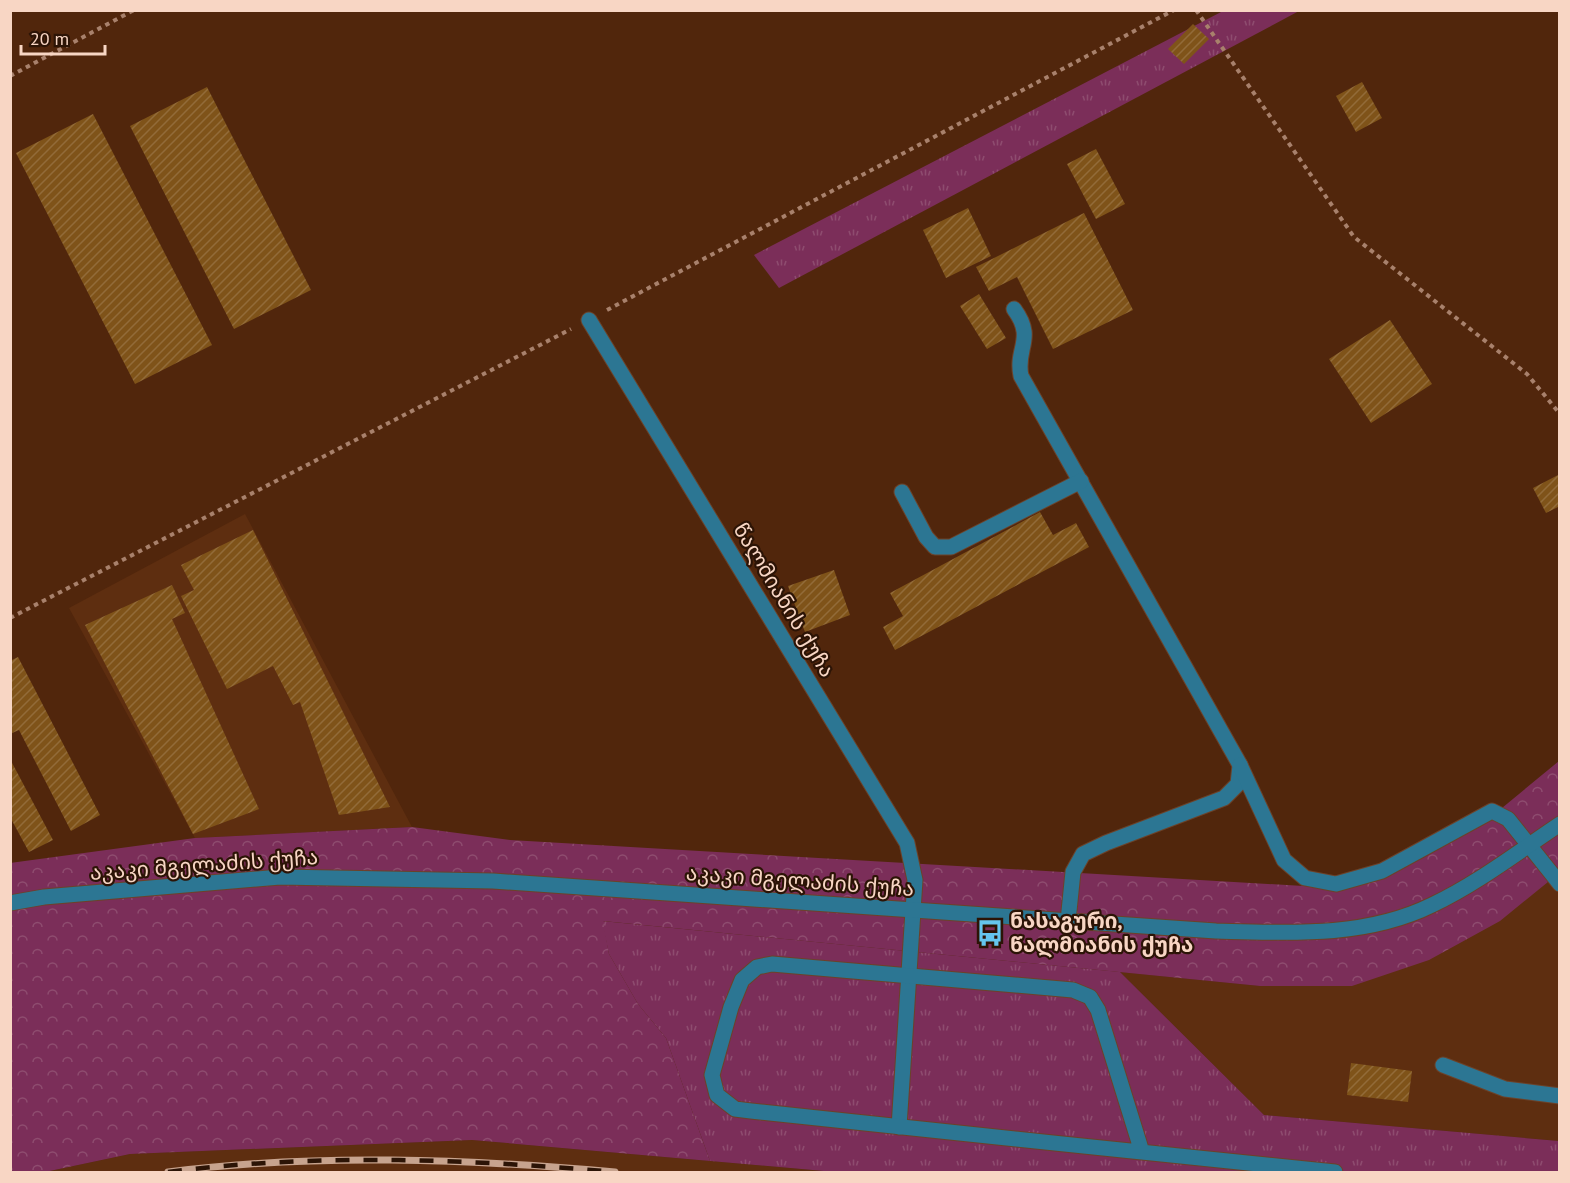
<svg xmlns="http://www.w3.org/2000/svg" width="1570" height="1183" font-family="'PT Sans','Noto Sans Georgian',sans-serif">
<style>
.built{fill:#5e2e10}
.grass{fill:url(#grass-tufts)}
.forest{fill:url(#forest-crowns)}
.building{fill:url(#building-hatch)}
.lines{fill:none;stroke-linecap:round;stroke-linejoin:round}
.minor-casing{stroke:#6c4229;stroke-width:17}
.path{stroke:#a8816c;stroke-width:4;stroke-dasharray:4.5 4.5;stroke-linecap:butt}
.minor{stroke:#2c7693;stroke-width:15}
.rail-casing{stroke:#c7a38e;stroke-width:7}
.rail{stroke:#2c1406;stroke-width:4.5;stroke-dasharray:14;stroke-linecap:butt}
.labels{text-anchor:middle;stroke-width:4.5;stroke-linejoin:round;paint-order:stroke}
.street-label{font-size:21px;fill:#f8d6c4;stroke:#2c1406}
.poi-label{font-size:21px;font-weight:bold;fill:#f8d6c4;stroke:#2c1406;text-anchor:start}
</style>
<defs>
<pattern id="grass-tufts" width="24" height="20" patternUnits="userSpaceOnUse" patternTransform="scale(1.5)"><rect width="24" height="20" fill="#7b2e59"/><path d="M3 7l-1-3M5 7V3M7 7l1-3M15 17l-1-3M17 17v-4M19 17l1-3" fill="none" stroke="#8e4c6f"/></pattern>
<pattern id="forest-crowns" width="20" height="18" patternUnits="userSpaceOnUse" patternTransform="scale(1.5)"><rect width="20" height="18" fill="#7b2e59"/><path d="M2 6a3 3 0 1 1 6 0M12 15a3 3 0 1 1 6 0" fill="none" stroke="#8e4c6f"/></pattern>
<pattern id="building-hatch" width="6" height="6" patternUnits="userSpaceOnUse" patternTransform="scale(1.5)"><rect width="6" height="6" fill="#7f5319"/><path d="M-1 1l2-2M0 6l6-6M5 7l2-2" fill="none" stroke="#926b39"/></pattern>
</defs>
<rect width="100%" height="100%" fill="#51260c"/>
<g class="built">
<path d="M245 514 412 827 195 838 69 608Z"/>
<path d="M1559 873V1141L1264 1115 1120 972 1260 986H1352Z"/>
<path d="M472 1140 835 1172H45L130 1154Z"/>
</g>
<g class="grass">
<path d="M1223 11H1299L779 288 754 255Z"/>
<path d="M602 921 1120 972 1264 1115 1559 1141V1172H835L710 1161 666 1038 638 1004 609 954Z"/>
</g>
<path class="forest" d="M1559 761V873L1500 921 1429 960 1352 986H1260L603 921 609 954 638 1004 666 1038 710 1161 472 1140 130 1154 45 1172H11L10 863 195 838 412 827 510 840 1337 888 1502 808Z"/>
<g class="building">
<path d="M1193 24 1209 39 1184 64 1168 49Z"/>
<path d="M1362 82 1382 118 1356 132 1336 96Z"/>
<path d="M207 87 311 290 234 329 130 126Z"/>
<path d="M93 114 212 345 135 384 16 153Z"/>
<path d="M1096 149 1125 204 1096 219 1067 164Z"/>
<path d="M968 208 991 256 946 278 923 230Z"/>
<path d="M1084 213 1133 310 1053 349 1017 277 989 291 976 267Z"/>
<path d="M979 294 1006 338 987 349 960 306Z"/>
<path d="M1390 320 1432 384 1371 423 1329 359Z"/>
<path d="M1560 474V506L1546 513 1533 488Z"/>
<path d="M1040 512 1053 535 1076 523 1089 547 895 650 883 627 903 616 890 593Z"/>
<path d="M253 530 390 807 339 815 300 702 293 705 273 666 227 689 181 596 194 590 181 565Z"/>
<path d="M834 570 850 615 805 632 788 586Z"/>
<path d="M172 585 185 613 172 619 259 809 193 834 85 625Z"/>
<path d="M18 657 100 815 71 831 19 730 10 734V661Z"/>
<path d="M10 759 53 840 29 852 10 817Z"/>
<path d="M1351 1063 1412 1071 1408 1102 1347 1095Z"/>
</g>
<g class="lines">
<defs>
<g id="minor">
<path d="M1014 309C1036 339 1015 348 1021 376L1240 765 1238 784 1224 798 1106 843 1083 854 1073 872 1068 921"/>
<path d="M589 320 907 843 915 880 899 1127"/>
<path d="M902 492 926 537 935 547H951L1081 481"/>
<path d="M1240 765 1284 860 1305 878 1336 884 1382 871 1492 811 1508 819 1560 884"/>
<path d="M10 903 44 897 280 877 493 881 1216 931C1288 933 1365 938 1432 905 1478 883 1518 852 1560 824"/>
<path d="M1443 1065 1505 1089 1560 1096"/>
<path d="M1142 1152 1098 1010 1090 997 1073 990 772 964 757 967 742 980 731 1007 712 1075 717 1095 735 1109 751 1111C946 1132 1140 1152 1335 1172"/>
</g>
</defs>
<use href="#minor" class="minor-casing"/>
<g class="path">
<path d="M1196 10 1354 237 1527 374 1560 414"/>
<path d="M10 76 134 10"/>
<path d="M607 310 1174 10"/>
<path d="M10 618 571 329"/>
</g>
<use href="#minor" class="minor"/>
<defs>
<path id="rail" d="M168 1172C315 1153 468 1159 615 1172"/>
</defs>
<use href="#rail" class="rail-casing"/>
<use href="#rail" class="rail"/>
</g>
<defs>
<symbol id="bus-bare" viewBox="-9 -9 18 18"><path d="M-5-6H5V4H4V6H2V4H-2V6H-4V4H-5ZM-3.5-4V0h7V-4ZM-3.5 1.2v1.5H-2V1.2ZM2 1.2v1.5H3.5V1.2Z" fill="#65c5ee" stroke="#2c1406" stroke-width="2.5" paint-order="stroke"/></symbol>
</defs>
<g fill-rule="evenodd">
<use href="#bus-bare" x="971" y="914" width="38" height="38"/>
</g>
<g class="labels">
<g class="street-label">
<text transform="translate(784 600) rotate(59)" y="7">წალმიანის ქუჩა</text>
<text transform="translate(204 865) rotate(-4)" y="7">აკაკი მგელაძის ქუჩა</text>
<text transform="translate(800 881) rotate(4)" y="7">აკაკი მგელაძის ქუჩა</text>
</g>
<g class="poi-label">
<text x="1010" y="928">ნასაგური,<tspan x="1010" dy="24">წალმიანის ქუჩა</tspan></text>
</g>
</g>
<rect width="1570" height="1183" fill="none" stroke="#f8d6c4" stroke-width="24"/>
<path d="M21 45v9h84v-9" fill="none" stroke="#f8d6c4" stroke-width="3"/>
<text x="30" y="45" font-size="18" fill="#f8d6c4" stroke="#2c1406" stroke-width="4.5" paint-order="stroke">20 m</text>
</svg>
